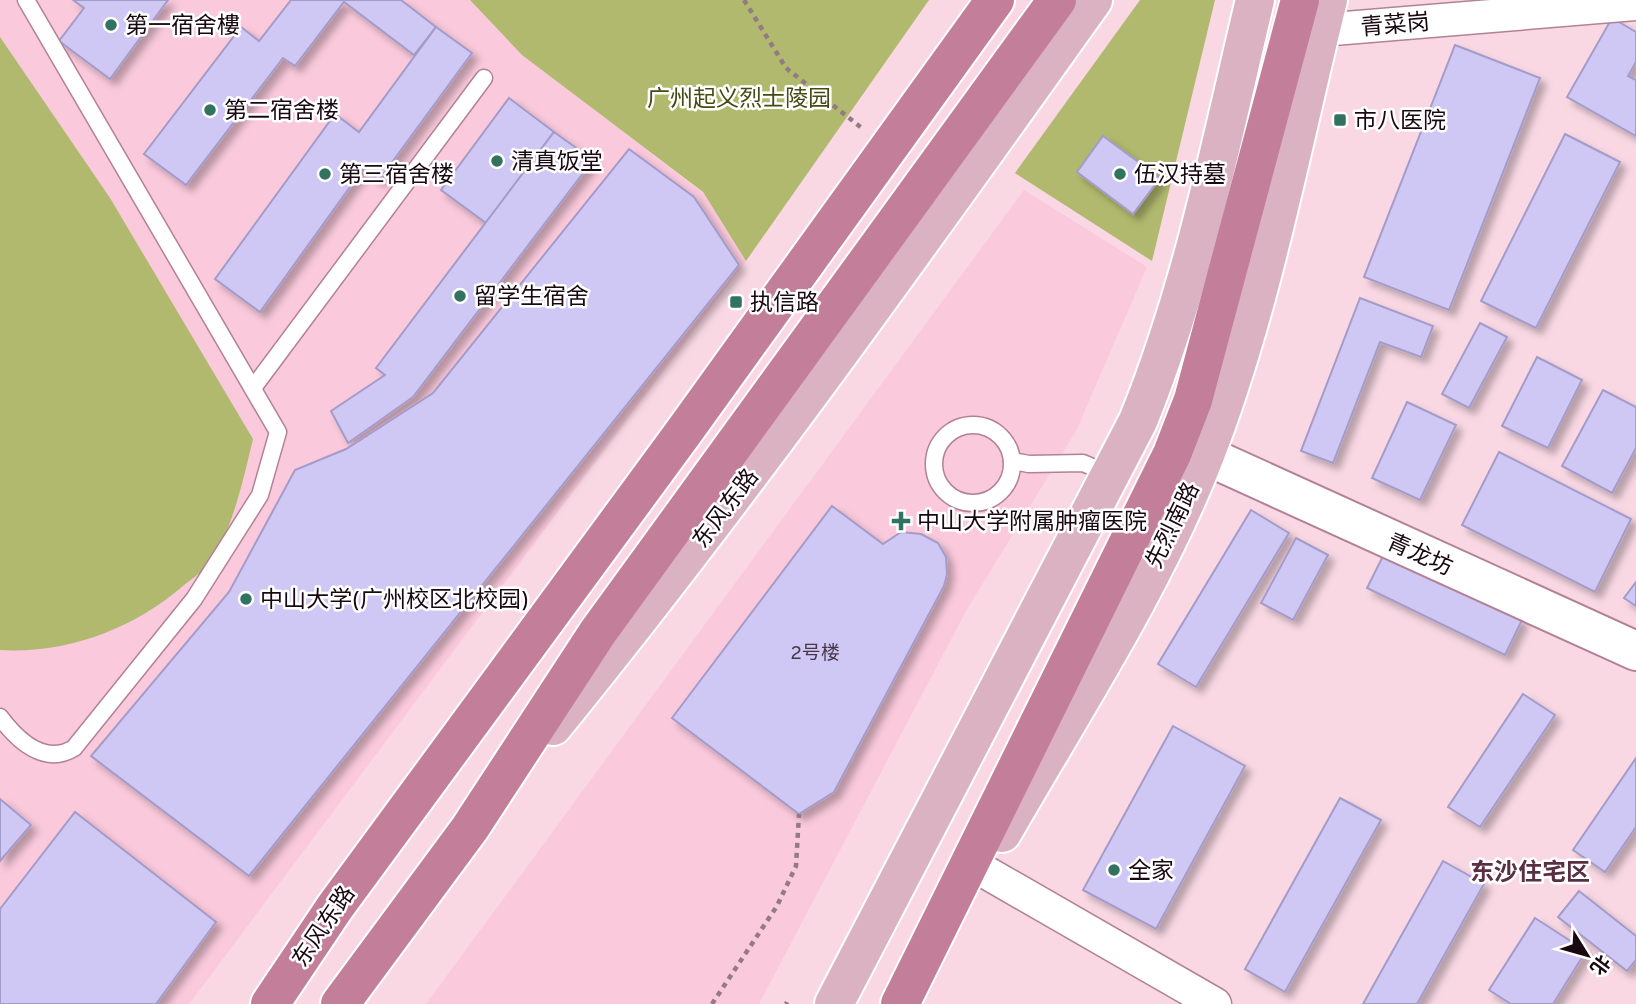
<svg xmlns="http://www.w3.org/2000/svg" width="1636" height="1004" font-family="Overpass,'Noto Sans SC',sans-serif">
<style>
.built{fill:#fac9db}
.green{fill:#b1b96e}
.building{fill:#cfc7f4;stroke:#a49bc9;stroke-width:2;filter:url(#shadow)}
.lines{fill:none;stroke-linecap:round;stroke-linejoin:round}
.lane-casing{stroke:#b38195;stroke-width:19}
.street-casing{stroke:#b38195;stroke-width:35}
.secondary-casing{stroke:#b38195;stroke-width:42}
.primary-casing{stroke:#fff;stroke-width:42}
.highway-casing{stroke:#fff;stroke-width:42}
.path{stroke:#947a84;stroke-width:4.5;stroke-dasharray:5 5;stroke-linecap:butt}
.lane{stroke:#fff;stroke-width:16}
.street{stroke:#fff;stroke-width:32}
.secondary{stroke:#fff;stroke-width:38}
.primary{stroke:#dbb2c2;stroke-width:38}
.highway{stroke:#c37e9a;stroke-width:38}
.poi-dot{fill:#327261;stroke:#fff;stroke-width:2.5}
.labels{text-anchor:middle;stroke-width:5;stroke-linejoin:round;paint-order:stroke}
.number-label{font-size:19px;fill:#463849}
.street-label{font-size:23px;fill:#190810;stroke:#fff}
.poi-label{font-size:23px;fill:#190810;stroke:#fff;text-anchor:start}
.park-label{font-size:23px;fill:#464a13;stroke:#fff}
.neighbourhood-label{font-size:24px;font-weight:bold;fill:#592f41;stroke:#fff}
</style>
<defs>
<filter id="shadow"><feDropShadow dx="6" dy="6" stdDeviation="3.5" flood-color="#0004"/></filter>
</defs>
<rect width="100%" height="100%" fill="#f9d8e4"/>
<g class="built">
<path d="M0 0H470L522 55 703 193 746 261 189 1004H0Z"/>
<path d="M1024 190 1147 267 1076 431 966 611 759 1004H426Z"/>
</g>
<g class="green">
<path d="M470 0H929L746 261 703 192 522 55Z"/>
<path d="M1140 0H1215L1152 261 1015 173Z"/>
<path d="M0 37 110 198 253 439C244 476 232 534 208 565 201 573 191 579 183 586 133 629 67 654 0 650Z"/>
</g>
<g class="building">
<path d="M73 0H168L110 79 59 41 84 8Z"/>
<path d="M291 0H401L436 27 414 55 344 2 295 66 283 58 186 185 144 154 241 27 259 41Z"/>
<path d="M1612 18 1636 32V62L1628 76 1636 80V136L1567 97Z"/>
<path d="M436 27 472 53 379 180 363 169 260 312 215 279 335 114 359 132Z"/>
<path d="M1455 45 1540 78 1449 310 1364 277Z"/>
<path d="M509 98 554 132 486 223 441 190Z"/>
<path d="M554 132 593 160 413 397 348 443 331 411 385 375 376 368Z"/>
<path d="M1565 134 1620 162 1536 328 1481 301Z"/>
<path d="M1103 136 1160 178 1133 214 1077 172Z"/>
<path d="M629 149 694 197 739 265 249 876 91 756 229 592 295 470 346 449 433 393Z"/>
<path d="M1360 298 1433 326 1421 357 1380 342 1333 463 1301 451Z"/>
<path d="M1480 323 1507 337 1469 408 1442 394Z"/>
<path d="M1537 357 1582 380 1548 448 1502 426Z"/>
<path d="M1603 390 1636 407V448L1612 493 1562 466Z"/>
<path d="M1407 402 1456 425 1420 500 1372 478Z"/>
<path d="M1499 452 1631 519 1595 592 1462 525Z"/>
<path d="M832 506 883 544 901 532 921 534 938 543 946 557 947 574 944 586 834 792 799 814 672 718Z"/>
<path d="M1251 510 1289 533 1196 687 1158 664Z"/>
<path d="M1296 538 1328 555 1293 620 1261 603Z"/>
<path d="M1384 554 1522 620 1505 655 1367 588Z"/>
<path d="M1636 582V606L1624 598Z"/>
<path d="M1523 694 1555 715 1480 827 1448 807Z"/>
<path d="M1173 726 1245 766 1156 929 1083 890Z"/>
<path d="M1636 758V827L1605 872 1573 850Z"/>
<path d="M1340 798 1381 820 1285 992 1245 969Z"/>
<path d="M0 799 31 825 0 861Z"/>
<path d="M75 812 216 922 156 1004H0V909Z"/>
<path d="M1443 861 1484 884 1417 1004H1363Z"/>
<path d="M1579 891 1636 936V960L1627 971 1558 917Z"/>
<path d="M1535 918 1586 951 1553 1004H1511L1489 990Z"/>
</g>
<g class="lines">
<defs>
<g id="lane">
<path d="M253 388 484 78"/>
<circle cx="973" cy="464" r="39"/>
<path d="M1012 461 1029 464 1083 463 1111 475"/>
<path d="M0 717C18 741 45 766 74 748L194 599 260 495 278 432 26 0"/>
</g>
<g id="street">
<path d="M1321 30 1636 4"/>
<path d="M982 870 1215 1004"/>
</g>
<path id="secondary" d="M1205 455 1636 651"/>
<g id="primary">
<path d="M553 726C744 491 918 245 1093 0"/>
<path d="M1002 833C1072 711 1154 586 1205 455 1262 308 1290 152 1328 0"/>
<path d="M834 1004 1138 421C1193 286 1221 142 1255 0"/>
</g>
<g id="highway">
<path d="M270 1004 335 907 683 433 995 0"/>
<path d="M340 1004 470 828 598 632 1057 0"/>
<path d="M900 1004 1172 454 1193 400 1300 0"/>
</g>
</defs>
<use href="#lane" class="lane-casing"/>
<use href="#street" class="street-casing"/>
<use href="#secondary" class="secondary-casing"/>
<use href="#primary" class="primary-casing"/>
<use href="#highway" class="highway-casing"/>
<g class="path">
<path d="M744 0 786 68 863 129"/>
<path d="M712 1004 777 906 796 866 799 814"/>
<path d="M786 1004 787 1002"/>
</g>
<use href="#lane" class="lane"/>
<use href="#street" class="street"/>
<use href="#secondary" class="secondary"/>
<use href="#primary" class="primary"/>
<use href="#highway" class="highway"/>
</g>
<g class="poi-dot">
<circle cx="111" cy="25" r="7"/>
<circle cx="210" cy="110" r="7"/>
<rect x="1333" y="113" width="14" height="14" rx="3.5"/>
<circle cx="497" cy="161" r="7"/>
<circle cx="325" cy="174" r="7"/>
<circle cx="1120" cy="174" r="7"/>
<circle cx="460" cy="296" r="7"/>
<rect x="729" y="295" width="14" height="14" rx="3.5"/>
<path d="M897.5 510.5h7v7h7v7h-7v7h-7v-7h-7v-7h7z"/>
<circle cx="246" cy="599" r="7"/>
<circle cx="1114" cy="870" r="7"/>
</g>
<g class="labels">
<g class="number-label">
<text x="815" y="659">2号楼</text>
</g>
<g class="street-label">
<text transform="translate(1395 24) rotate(-5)" y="8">青菜岗</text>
<text transform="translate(725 508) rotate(-53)" y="8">东风东路</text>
<text transform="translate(1172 525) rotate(-64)" y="8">先烈南路</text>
<text transform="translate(1420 554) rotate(24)" y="8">青龙坊</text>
<text transform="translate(323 926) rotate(-56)" y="8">东风东路</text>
</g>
<g class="poi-label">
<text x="125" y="33">第一宿舍樓</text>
<text x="224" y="118">第二宿舍楼</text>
<text x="1354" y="128">市八医院</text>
<text x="511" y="169">清真饭堂</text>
<text x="339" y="182">第三宿舍楼</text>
<text x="1134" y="182">伍汉持墓</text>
<text x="474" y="304">留学生宿舍</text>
<text x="750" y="310">执信路</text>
<text x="917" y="529">中山大学附属肿瘤医院</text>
<text x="260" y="607">中山大学(广州校区北校园)</text>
<text x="1128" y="878">全家</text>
</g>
<g class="park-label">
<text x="739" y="106">广州起义烈士陵园</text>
</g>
<g class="neighbourhood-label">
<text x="1530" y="880">东沙住宅区</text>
</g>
</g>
<g transform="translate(1587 955) rotate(127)" stroke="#ffffff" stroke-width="5" paint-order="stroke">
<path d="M0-5L12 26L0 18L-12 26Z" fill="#190810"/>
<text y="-10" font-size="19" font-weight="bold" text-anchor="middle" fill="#190810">北</text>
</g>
</svg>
